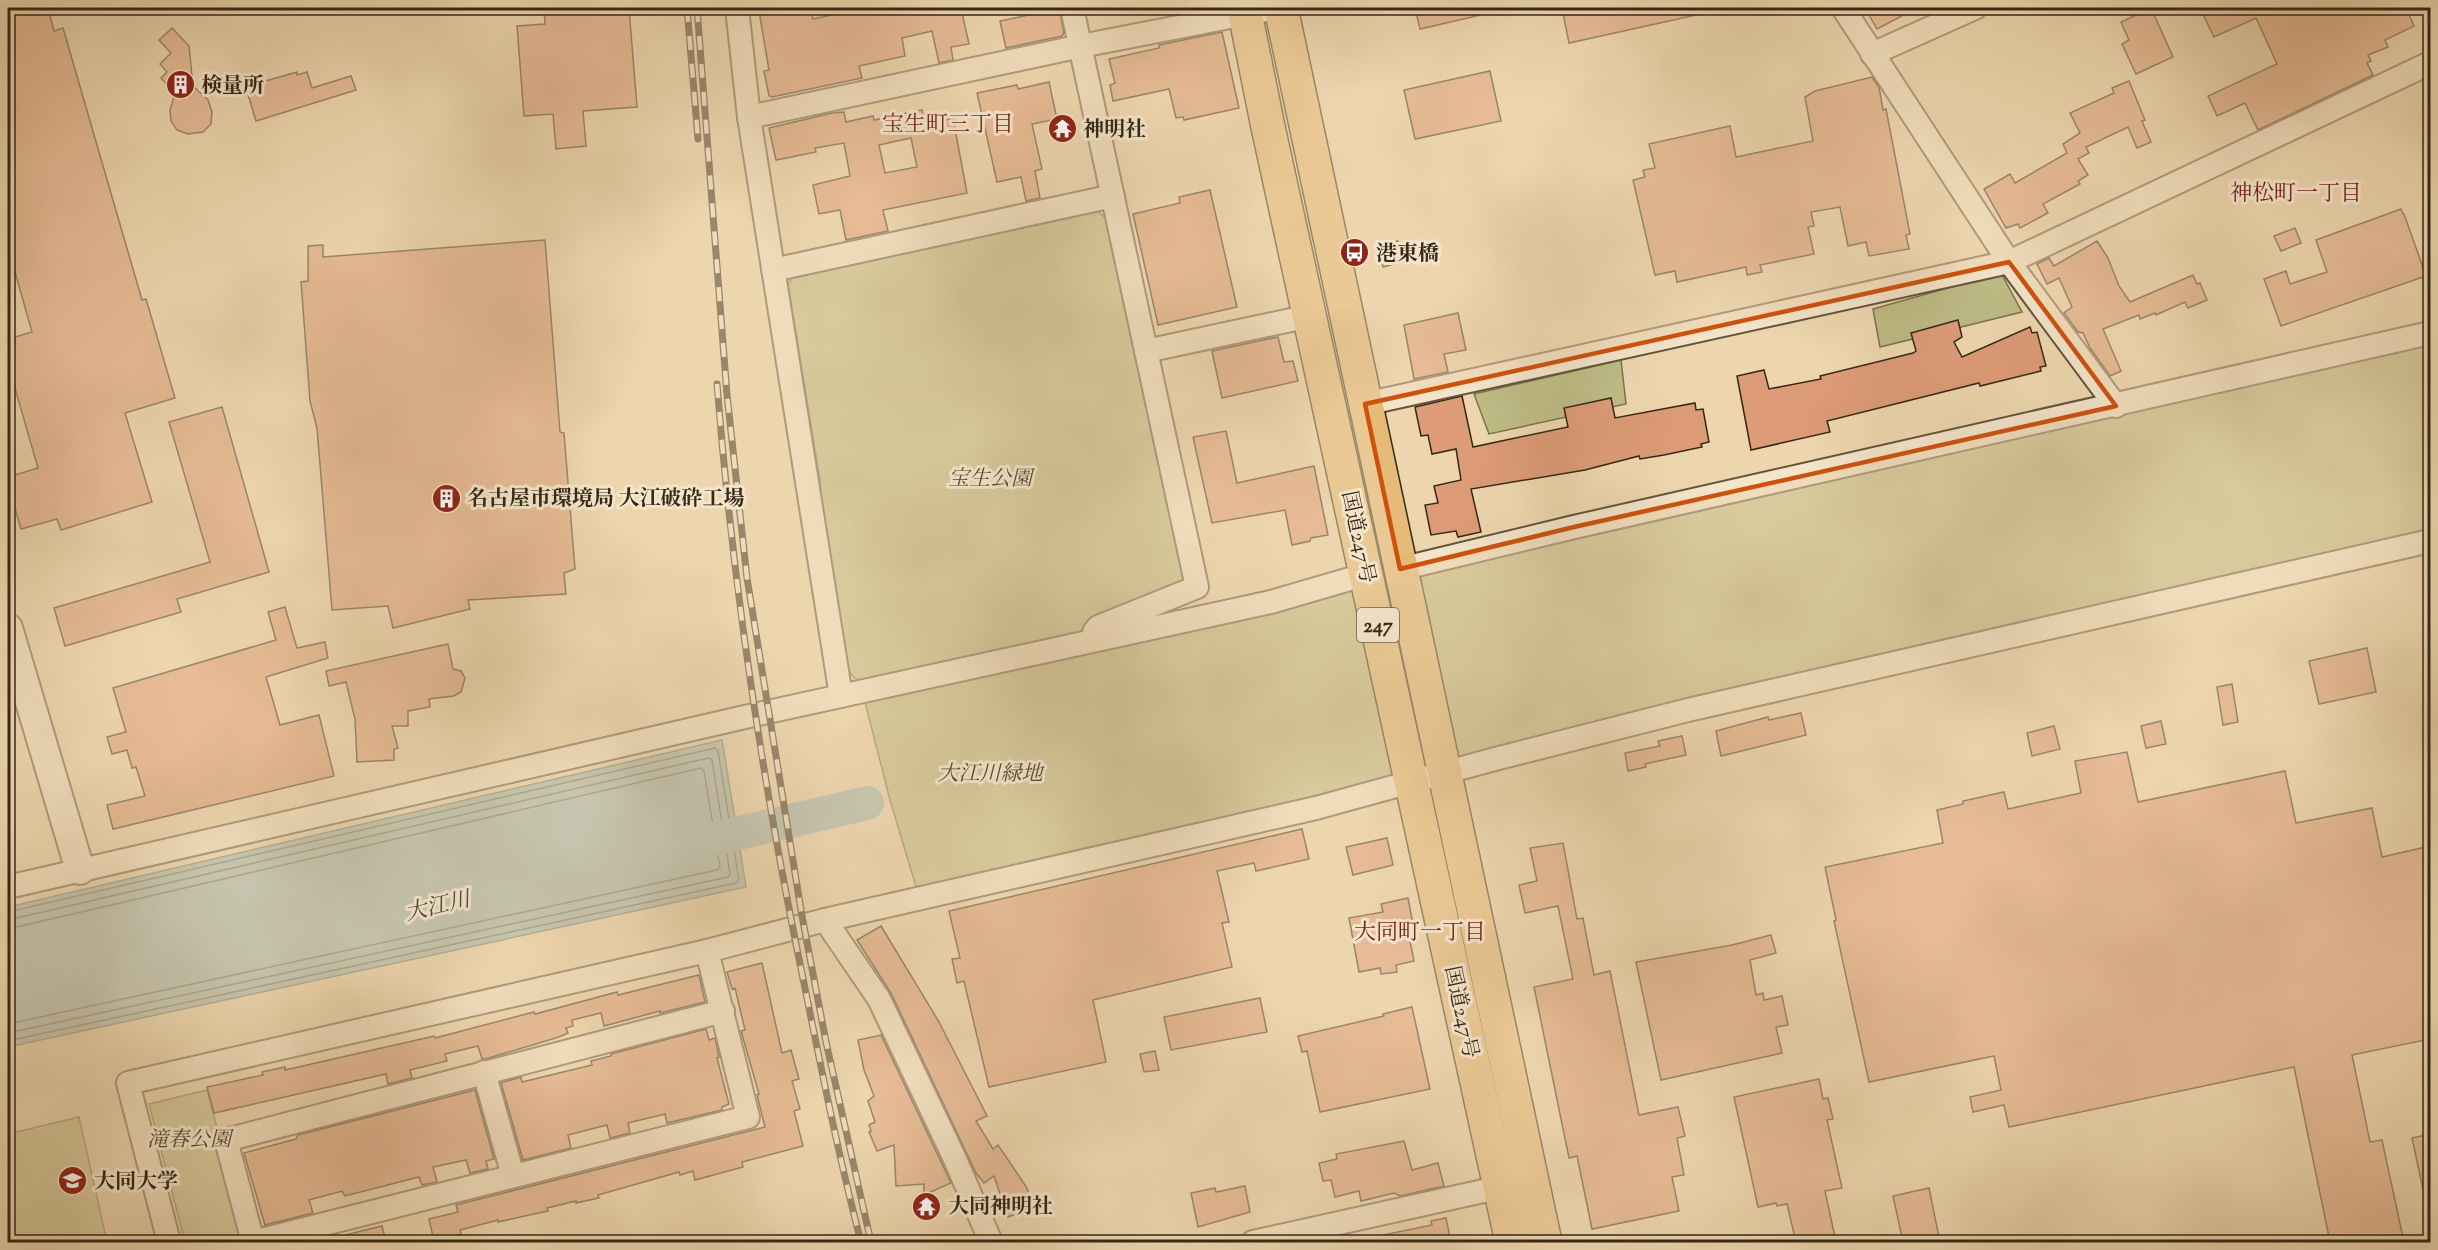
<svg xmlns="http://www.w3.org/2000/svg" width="2438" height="1250" font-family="'Sorts Mill Goudy','Noto Serif JP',serif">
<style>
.green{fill:#bebc86;stroke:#79724e;stroke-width:1.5}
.water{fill:#9cb7b3;stroke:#727e75;stroke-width:1.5}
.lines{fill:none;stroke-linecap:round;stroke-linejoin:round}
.shore{stroke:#687065;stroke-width:1.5}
.river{stroke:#9cb7b3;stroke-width:34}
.building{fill:#dd9b77;stroke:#342817;stroke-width:1.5;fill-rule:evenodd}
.minor-casing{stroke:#62543d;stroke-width:26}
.tertiary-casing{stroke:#62543d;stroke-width:32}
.trunk-casing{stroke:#342817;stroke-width:36}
.minor{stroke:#f3e4ca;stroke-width:22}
.tertiary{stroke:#f3e4ca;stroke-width:28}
.trunk{stroke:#e6bb77;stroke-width:33}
.rail-casing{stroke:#342817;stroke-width:7}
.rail{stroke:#f3e4ca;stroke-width:4.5;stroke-dasharray:14;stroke-linecap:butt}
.marked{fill:none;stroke:#cd520e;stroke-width:4.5;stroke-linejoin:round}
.labels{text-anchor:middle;stroke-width:6;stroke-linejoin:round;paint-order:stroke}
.shield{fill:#f3e4ca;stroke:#6d604d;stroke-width:1.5}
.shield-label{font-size:20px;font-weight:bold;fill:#342817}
.poi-label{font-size:21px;font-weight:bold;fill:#342817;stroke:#f3e4ca;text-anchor:start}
.park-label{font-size:21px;font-style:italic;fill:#564d33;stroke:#f3e4ca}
.street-label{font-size:21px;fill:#342817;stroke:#f3e4ca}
.neighbourhood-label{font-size:22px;fill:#7a1f14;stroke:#f3e4ca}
.water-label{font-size:22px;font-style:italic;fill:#4e4c3e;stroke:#f3e4ca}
</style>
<rect width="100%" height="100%" fill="#edd6ae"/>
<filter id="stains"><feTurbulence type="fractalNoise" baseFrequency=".00333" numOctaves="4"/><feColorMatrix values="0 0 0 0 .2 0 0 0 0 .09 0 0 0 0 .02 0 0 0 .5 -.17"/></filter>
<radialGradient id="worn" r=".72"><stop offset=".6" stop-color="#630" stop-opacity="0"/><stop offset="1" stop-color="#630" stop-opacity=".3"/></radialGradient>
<g class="green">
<path d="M1097 210 1108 221 1187 585 1089 624 1078 634 865 682 854 678 848 669 820 507V480L788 284 795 274Z"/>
<path d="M2001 273 2022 312 1880 347 1873 309Z"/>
<path d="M2430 344V534L917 890 890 800 865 702Z"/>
<path d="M1621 360 1626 404 1489 434 1474 394Z"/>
<path d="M207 1090 246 1238 228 1242H185L149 1104Z"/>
<path d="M79 1117 107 1242H8V1134Z"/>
</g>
<path class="water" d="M722 740 746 887 8 1047V907Z"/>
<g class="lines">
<g class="shore">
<path d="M8 912 715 748 718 751 739 880 736 883 8 1041"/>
<path d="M8 920 708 758 712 760 730 874 728 877 8 1033"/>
<path d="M8 929 701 768 704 771 720 867 717 870 8 1024"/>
</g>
<path class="river" d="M692 844 867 803"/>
</g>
<g class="building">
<path d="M8 8H48L54 31 63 28 142 300 146 299 175 398 125 413 152 502 61 530 57 519 21 529 8 484V477L38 468 8 364V339L32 332 8 247Z"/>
<path d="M544 8H629L637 107 583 111 586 146 556 149 553 114 524 116 517 26 545 24Z"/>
<path d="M776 8H810L813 19 849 11 848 8H883L884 14 914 8H961L969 44 951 47 953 60 939 63 932 31 902 38 905 56 859 66 862 78 772 97 769 96 764 71 769 70 759 11Z"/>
<path d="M1027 8H1059L1064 33 1062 36 1006 48 1000 21 1029 15Z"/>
<path d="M1415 8H1484L1485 14 1420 29Z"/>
<path d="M1562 8H1700L1701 14 1569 43Z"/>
<path d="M1865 8H1917L1877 29Z"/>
<path d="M2151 8 2173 57 2136 74 2122 44 2129 40 2121 22Z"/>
<path d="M2200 8H2406L2414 26 2385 40 2388 47 2368 55 2371 61 2367 63 2373 75 2258 130 2245 103 2217 116 2208 96 2277 64 2256 18 2214 37Z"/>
<path d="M172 28 189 46 193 86 208 100 212 112 211 124 203 132 188 134 177 130 171 121 170 110 175 93 161 78 167 72 160 64 171 53 159 40Z"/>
<path d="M1222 32 1239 108 1184 120 1183 117 1176 118 1169 89 1113 101 1110 85 1115 83 1109 59 1159 48V45Z"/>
<path d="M1490 71 1501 121 1415 139 1404 90Z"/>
<path d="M297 72V75L307 72 312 88 351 76 356 90 256 121 247 91 263 86 262 82Z"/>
<path d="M1872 77 1879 87 1883 110 1886 109 1910 234 1906 235 1909 249 1869 256 1866 242 1848 246 1840 207 1811 212 1814 226 1808 227 1814 254 1760 265 1762 272 1747 275 1746 267 1677 282 1675 271 1655 275 1633 180 1645 177 1643 170 1655 168 1649 144 1730 126 1736 157 1813 141 1805 97 1815 91Z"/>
<path d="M2129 81 2145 120 2142 121 2151 142 2137 148 2128 127 2086 147 2089 153 2078 159 2088 175 2078 181 2080 184 2043 204 2048 213 2020 228 2018 224 2006 228 1984 189 2010 174 2015 183 2067 153 2063 144 2080 133 2070 113 2114 93 2112 88Z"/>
<path d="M1049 82 1057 119 1032 124 1042 169 1035 171 1040 198 1026 201 1021 177 997 182 977 93 1017 85 1018 89Z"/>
<path d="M922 110 925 124 953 118 967 193 883 210 888 231 846 240 840 210 819 214 813 185 850 176 844 143 815 148 816 152 776 160 769 128 832 113 844 112 846 122 873 116 874 120ZM911 138 917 167 885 173 879 145Z"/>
<path d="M1210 190 1237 307 1158 325 1133 214 1180 203 1179 197Z"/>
<path d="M2401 209 2403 214H2404L2426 276 2281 326 2264 279 2286 271 2290 284 2327 272 2316 240Z"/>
<path d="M2295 228 2301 243 2281 251 2274 236Z"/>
<path d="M545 240 560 432 564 433 575 569 564 573 566 594 468 600 470 609 393 628 388 606 332 610 317 428 310 401 301 282 308 281V246L323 245V257Z"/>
<path d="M1398 241 1399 244 1405 243 1409 260 1383 267 1379 248H1383L1382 245Z"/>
<path d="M2097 241 2108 258 2119 286 2130 302 2193 275 2197 284 2200 283 2207 300 2188 308 2185 302 2156 315 2155 313 2140 319 2139 315 2103 329 2121 371 2110 376 2090 348 2083 333 2078 332 2064 313 2072 307 2059 278 2047 284 2037 264 2049 258 2054 266Z"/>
<path d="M1458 313 1466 350 1444 354 1448 372 1414 379 1404 325Z"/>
<path d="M1958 320 1962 337 1954 342 1962 357 2030 327 2032 333 2037 332 2046 366 2040 367 2041 371 1980 386 1979 383 1827 421 1830 432 1751 450 1737 376 1764 370 1769 389 1821 379 1820 376 1913 353 1916 351 1911 333Z"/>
<path d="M1278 337 1284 362 1293 361 1298 381 1222 398 1212 351Z"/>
<path d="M1462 396 1473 447 1568 427 1564 408 1611 398 1615 418 1695 403 1696 410 1703 409 1709 442 1701 444 1702 447 1664 455 1640 459 1639 456 1585 470 1471 489 1481 532 1458 537 1456 531 1431 535 1425 505 1438 503 1434 486 1461 480 1456 449 1432 454 1428 435 1421 436 1415 407Z"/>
<path d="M222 407 269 572 177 599 181 612 65 646 54 608 210 562 169 422Z"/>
<path d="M1226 431 1237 483 1314 466 1328 535 1311 538 1310 541 1292 545 1285 510 1212 523 1193 437Z"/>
<path d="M285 607 297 648 325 642 328 658 266 677 280 725 319 715 334 776 113 829 107 805 145 796 136 767 132 768 127 750 112 754 107 737 126 732 113 688 276 640 268 612Z"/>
<path d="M448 644 453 669 461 671 465 678 461 692 454 696 429 699 430 707 408 711V726H392L398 748 394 749V760L357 762 355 719 346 682 329 686 326 671Z"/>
<path d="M2367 648 2376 692 2319 704 2309 661Z"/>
<path d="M2232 684 2238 722 2223 725 2217 687Z"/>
<path d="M1801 713 1806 735 1721 756 1716 731 1768 717 1769 720Z"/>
<path d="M2161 721 2166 744 2146 748 2141 726Z"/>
<path d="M2054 726 2060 749 2032 756 2027 733Z"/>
<path d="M1682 736 1686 755 1645 764 1646 767 1628 771 1625 753 1660 746 1658 741Z"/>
<path d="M2127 752 2138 802 2285 771 2296 823 2372 808 2382 857 2430 846V1039L2352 1055 2370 1142 2382 1140 2404 1242H2330L2294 1067 2009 1127 2004 1105 1973 1112 1970 1097 2001 1090 1994 1056 1869 1082 1834 921 1836 920 1825 867 1943 843 1937 810 1963 804V801L2004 792 2008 809 2081 793 2075 761Z"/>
<path d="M1302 829 1309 859 1256 871 1254 863 1217 871 1229 922 1222 923 1232 967 1093 1000 1106 1062 989 1087 964 981 957 983 952 959 960 958 949 911Z"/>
<path d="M1387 838 1393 865 1353 875 1346 847Z"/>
<path d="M1563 843 1577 919 1583 918 1594 975 1610 971 1639 1115 1678 1107 1685 1136 1677 1138 1684 1175 1672 1177 1679 1211 1592 1229 1577 1156 1569 1158 1534 987 1573 979 1558 906 1525 913 1519 885 1537 881 1530 848Z"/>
<path d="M1408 898 1414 930 1408 931 1414 961 1396 965 1397 972 1381 974 1380 968 1359 972 1349 918 1383 912 1381 904Z"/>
<path d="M881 926 939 1022 987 1116 976 1121 993 1149 998 1145 1027 1188 1034 1208 1008 1217 994 1176 984 1183 976 1173 891 993 857 940Z"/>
<path d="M1771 935 1776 953 1750 960 1756 995 1763 993 1764 1000 1782 996 1788 1025 1776 1027 1782 1053 1661 1080 1636 962 1732 945Z"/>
<path d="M762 963 782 1053 791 1050 799 1079 792 1081 800 1109 794 1111 803 1146 742 1162 743 1167 695 1180 693 1171 680 1175 679 1172 598 1195 599 1198 576 1203V1201L547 1208 548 1211 498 1222V1220L460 1230 461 1234 434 1241 429 1219 458 1212 456 1205 765 1127 757 1095 759 1094 741 1031 745 1030 735 988 732 989 727 972Z"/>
<path d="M699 975 705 1002 660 1013V1011L604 1026 601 1013 572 1020 573 1026 566 1028 568 1033 559 1037 485 1059H482L478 1046 445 1054 447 1061 410 1070 412 1078 388 1084 386 1074 214 1113 207 1087 263 1075 262 1072 285 1067V1070L434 1036 435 1038 534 1012 535 1014 617 992 618 995Z"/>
<path d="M1260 998 1267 1032 1171 1050 1164 1017Z"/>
<path d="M1412 1007 1430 1089 1320 1112 1307 1051 1302 1052 1298 1036 1384 1016 1383 1014Z"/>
<path d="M706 1029 709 1040 715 1038 719 1057 717 1058 729 1104 722 1107V1110L667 1123 665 1114 628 1123 630 1133 610 1138 607 1125 568 1135 571 1148 523 1160 501 1083 521 1077 522 1082 592 1065 591 1061 611 1056V1054Z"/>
<path d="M881 1035 951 1183 924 1195V1184L896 1186 894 1145 877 1151 869 1132 871 1131 869 1125 875 1122 868 1101 874 1096 864 1070 858 1040Z"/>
<path d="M1155 1051 1159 1070 1144 1072 1140 1054Z"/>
<path d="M1819 1079 1823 1099 1828 1098 1833 1119 1827 1120 1842 1188 1825 1191 1836 1242H1796L1787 1204 1777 1206 1776 1203 1758 1207 1734 1097Z"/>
<path d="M475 1090 494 1159 486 1161 488 1169 470 1173 466 1160 433 1167 437 1182 422 1185 419 1177 345 1196 342 1191 309 1200 313 1213 265 1225 244 1153 296 1139 298 1135Z"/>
<path d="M2430 1134V1193L2424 1194 2412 1138Z"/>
<path d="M1404 1141 1412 1170 1438 1163 1444 1186 1400 1196 1394 1193 1361 1201 1359 1191 1335 1197 1331 1180 1323 1181 1319 1163 1337 1159 1336 1154Z"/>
<path d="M1245 1186 1250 1212 1198 1227 1191 1193 1215 1188 1216 1192Z"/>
<path d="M1929 1188 1940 1242H1903L1893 1196Z"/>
<path d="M1446 1218 1451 1242H1384L1383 1235 1432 1225 1431 1221Z"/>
<path d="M382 1226 386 1242H338L337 1237Z"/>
</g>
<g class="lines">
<defs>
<g id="minor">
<path d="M737 8 749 117 841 696"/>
<path d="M1072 8 1197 587 1098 627 1094 632"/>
<path d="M1843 8 2009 262 2116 406"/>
<path d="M1872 54 1975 8"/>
<path d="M749 117 1081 46 1276 8"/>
<path d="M773 270 1113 196"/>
<path d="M1146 351 1310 316"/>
<path d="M1365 404 2009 262 2430 63"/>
<path d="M1400 569 1574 527 2430 333"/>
<path d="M8 887 745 717 1271 602 1367 574"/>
<path d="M825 920 879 999 954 1157 991 1242"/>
<path d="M484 1072 513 1176"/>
<path d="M169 1242 128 1083 707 951 825 920 1316 808 1495 759 1688 710 2430 541"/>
<path d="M253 1242 748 1117 707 951"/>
<path d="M253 1242 226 1140 723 1011"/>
<path d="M1253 1242 1515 1184"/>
</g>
<path id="tertiary" d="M8 628 80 870"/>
<g id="trunk">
<path d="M1244 8 1268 127 1512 1242"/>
<path d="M1281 8 1545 1242"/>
</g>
</defs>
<use href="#minor" class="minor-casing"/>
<use href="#tertiary" class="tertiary-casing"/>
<use href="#trunk" class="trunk-casing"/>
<use href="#minor" class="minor"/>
<use href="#tertiary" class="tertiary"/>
<use href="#trunk" class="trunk"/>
<defs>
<g id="rail">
<path d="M687 8 698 139"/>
<path d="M697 8 727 395 747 578 802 916 826 1042 871 1242"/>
<path d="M717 384C732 576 760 766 798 954 818 1051 836 1147 861 1242"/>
</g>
</defs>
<use href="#rail" class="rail-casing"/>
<use href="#rail" class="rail"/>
</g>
<path d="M0 0H2438V1250H0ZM2009 262 2116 406 1574 527 1400 569 1365 404Z" fill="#edd6ae" fill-opacity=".55" fill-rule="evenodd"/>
<path class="marked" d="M2009 262 2116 406 1574 527 1400 569 1365 404Z"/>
<defs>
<symbol id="building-disc" viewBox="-11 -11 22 22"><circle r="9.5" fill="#8f2418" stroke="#f3e4ca"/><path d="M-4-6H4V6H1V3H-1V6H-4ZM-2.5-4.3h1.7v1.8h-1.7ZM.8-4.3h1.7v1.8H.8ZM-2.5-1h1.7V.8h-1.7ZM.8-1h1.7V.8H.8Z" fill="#fff"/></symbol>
<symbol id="temple-disc" viewBox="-11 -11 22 22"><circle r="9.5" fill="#8f2418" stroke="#f3e4ca"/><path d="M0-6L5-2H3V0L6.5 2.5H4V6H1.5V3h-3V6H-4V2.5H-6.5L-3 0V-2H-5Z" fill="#fff"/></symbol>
<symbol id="bus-disc" viewBox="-11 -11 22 22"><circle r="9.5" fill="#8f2418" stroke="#f3e4ca"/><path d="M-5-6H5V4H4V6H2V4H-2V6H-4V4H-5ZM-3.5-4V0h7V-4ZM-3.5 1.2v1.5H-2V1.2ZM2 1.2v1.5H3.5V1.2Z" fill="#fff"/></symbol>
<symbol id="university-disc" viewBox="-11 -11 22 22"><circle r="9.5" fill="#8f2418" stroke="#f3e4ca"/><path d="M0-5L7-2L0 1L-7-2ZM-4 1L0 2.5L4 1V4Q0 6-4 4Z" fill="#fff"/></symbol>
</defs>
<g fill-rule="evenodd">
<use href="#building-disc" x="164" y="68" width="33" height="33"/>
<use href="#temple-disc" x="1046" y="112" width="33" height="33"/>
<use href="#bus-disc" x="1338" y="236" width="33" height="33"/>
<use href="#building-disc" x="430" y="482" width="33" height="33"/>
<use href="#university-disc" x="56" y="1164" width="33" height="33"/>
<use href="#temple-disc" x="910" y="1190" width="33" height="33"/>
</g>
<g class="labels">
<rect class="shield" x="1357" y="608" width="42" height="34" rx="4.5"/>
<g class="shield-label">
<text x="1378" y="632">247</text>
</g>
<g class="poi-label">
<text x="201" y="92">検量所</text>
<text x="1083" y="136">神明社</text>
<text x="1376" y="260">港東橋</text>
<text x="467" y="505">名古屋市環境局 大江破砕工場</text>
<text x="94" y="1188">大同大学</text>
<text x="948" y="1213">大同神明社</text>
</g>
<g class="park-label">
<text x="990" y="485">宝生公園</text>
<text x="990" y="780">大江川緑地</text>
<text x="189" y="1146">滝春公園</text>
</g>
<g class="street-label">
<text transform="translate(1359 537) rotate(78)" y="7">国道247号</text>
<text transform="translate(1462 1012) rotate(78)" y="7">国道247号</text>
</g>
<g class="neighbourhood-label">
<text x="948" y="131">宝生町三丁目</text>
<text x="2296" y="200">神松町一丁目</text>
<text x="1420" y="939">大同町一丁目</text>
</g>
<g class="water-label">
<text transform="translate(437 905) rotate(-13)" y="8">大江川</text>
</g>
</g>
<rect width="2438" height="1250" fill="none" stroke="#edd6ae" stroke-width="30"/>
<rect x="9" y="9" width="2420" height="1232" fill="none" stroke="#342817" stroke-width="3"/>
<rect x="15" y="15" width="2408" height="1220" fill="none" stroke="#342817" stroke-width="1.5"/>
<rect width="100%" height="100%" filter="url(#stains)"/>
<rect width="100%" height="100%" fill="url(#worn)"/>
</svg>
